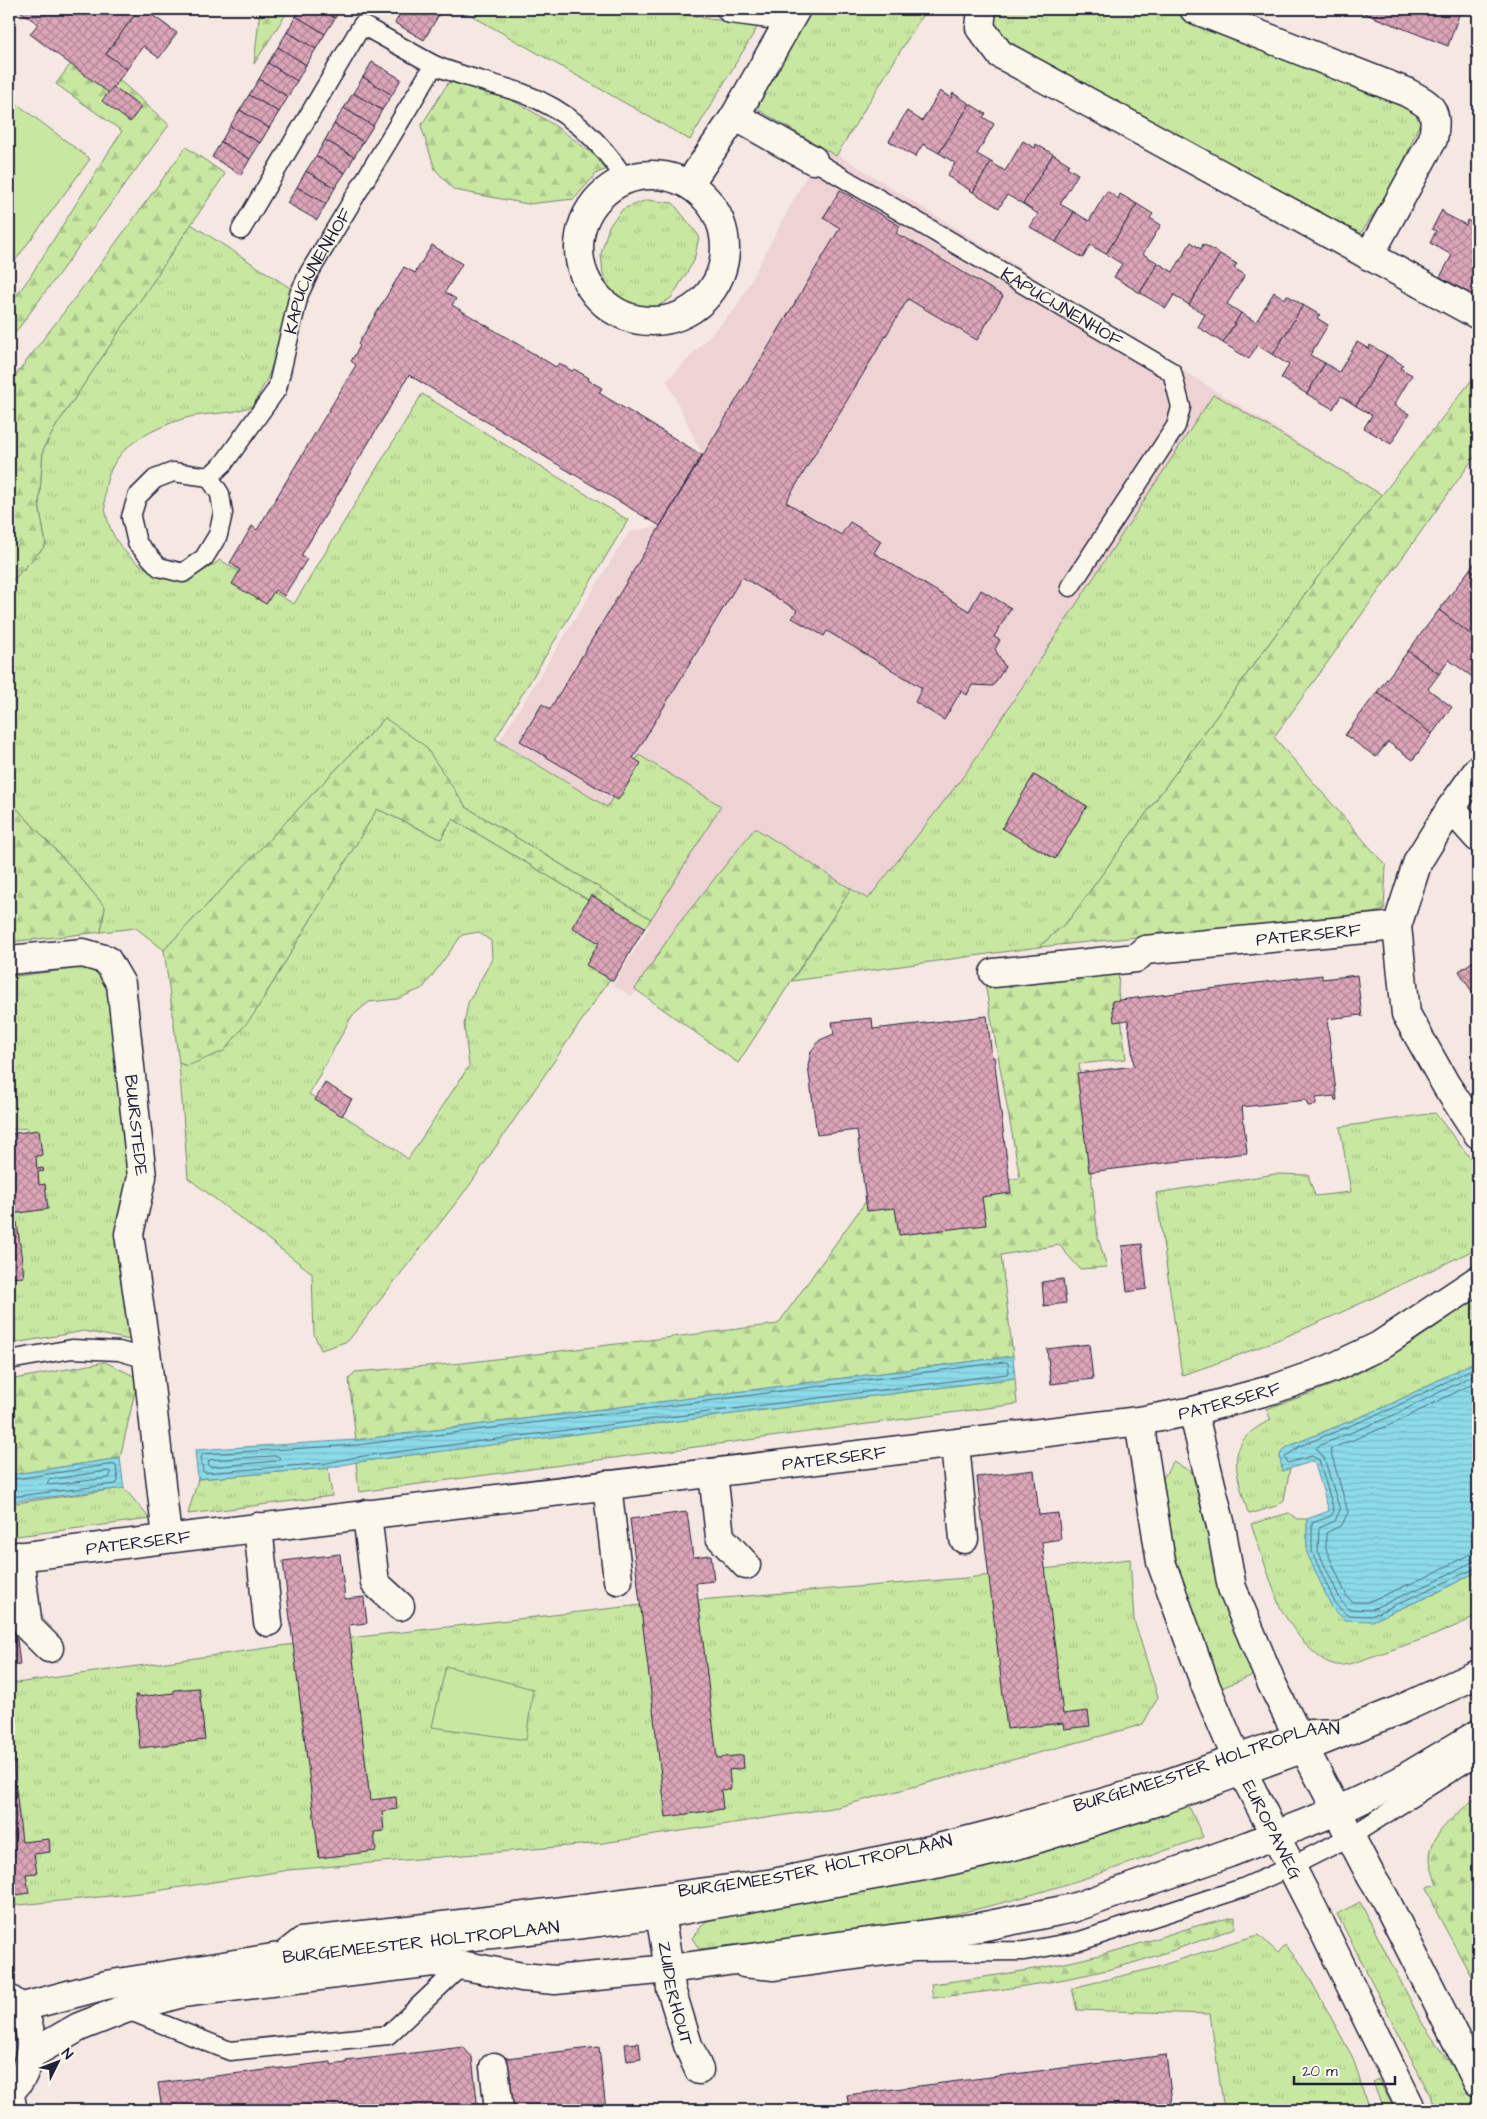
<svg xmlns="http://www.w3.org/2000/svg" width="1487" height="2119" font-family="'Architects Daughter',sans-serif">
<style>
.built{fill:#eed3d5}
.grass{fill:url(#grass-tufts);stroke:#75856e;fill-rule:evenodd}
.forest{fill:url(#forest-firs);stroke:#75856e}
.green{fill:#c8e8a1;stroke:#75856e}
.water{fill:url(#water-rules);stroke:#6291a3}
.lines{fill:none;stroke-linecap:round;stroke-linejoin:round}
.shore{stroke:#4c6c80;stroke-width:1}
.building{fill:url(#building-cross-hatch);stroke:#22223b}
.lane-casing{stroke:#22223b;stroke-width:21}
.street-casing{stroke:#22223b;stroke-width:31}
.secondary-casing{stroke:#22223b;stroke-width:31}
.lane{stroke:#fbf7ec;stroke-width:18}
.street{stroke:#fbf7ec;stroke-width:28}
.secondary{stroke:#fbf7ec;stroke-width:28}
.labels{text-anchor:middle;stroke-width:5;stroke-linejoin:round;paint-order:stroke}
.street-label{font-size:18px;fill:#22223b;stroke:#fbf7ec}
</style>
<defs>
<pattern id="grass-tufts" width="24" height="20" patternUnits="userSpaceOnUse" patternTransform="scale(1.25)"><rect width="24" height="20" fill="#c8e8a1"/><path d="M3 7l-1-3M5 7V3M7 7l1-3M15 17l-1-3M17 17v-4M19 17l1-3" fill="none" stroke="#acc78c"/></pattern>
<pattern id="forest-firs" width="22" height="20" patternUnits="userSpaceOnUse" patternTransform="scale(1.25)"><rect width="22" height="20" fill="#c8e8a1"/><path d="M5 1l3.5 6h-7zM16 11l3.5 6h-7z" fill="#acc78c"/></pattern>
<pattern id="water-rules" width="6" height="5" patternUnits="userSpaceOnUse" patternTransform="scale(1.25)"><rect width="6" height="5" fill="#8cdbe8"/><path d="M0 2.5h6" fill="none" stroke="#78bcc8"/></pattern>
<pattern id="building-cross-hatch" width="8" height="8" patternUnits="userSpaceOnUse" patternTransform="scale(1.25)"><rect width="8" height="8" fill="#dca5b8"/><path d="M0 0l8 8M0 8l8-8" fill="none" stroke="#b28697"/></pattern>
</defs>
<rect width="100%" height="100%" fill="#f5e7e2"/>
<filter id="ink" filterUnits="userSpaceOnUse"><feTurbulence type="fractalNoise" baseFrequency=".02" numOctaves="2"/><feDisplacementMap in="SourceGraphic" scale="10" xChannelSelector="R" yChannelSelector="G"/><feConvolveMatrix kernelMatrix="1 2 1 2 8 2 1 2 1" color-interpolation-filters="sRGB"/></filter>
<g filter="url(#ink)">
<path class="built" d="M823 145 1382 495 1047 944 965 927 667 969 631 996 613 985 650 926 457 809 629 532 658 526 701 452 667 381 736 308Z"/>
<g class="grass">
<path d="M460 9H645L758 26 690 140Z"/>
<path d="M812 9H926L836 156 752 106Z"/>
<path d="M997 9H1169L1411 106 1420 123 1395 182 1359 236 1002 38 993 23Z"/>
<path d="M647 200 673 203 699 236 694 261 671 298 658 306 642 309 619 297 607 287 603 273 601 254 609 226 623 209Z"/>
<path d="M191 224 301 295 280 341 268 377 253 406C246 408 238 411 231 412 216 414 200 414 186 418 168 423 149 432 134 442 84 478 102 554 157 573 168 577 178 580 190 577 201 573 211 567 220 560L294 604 422 394 628 520 495 739 607 807 639 755 721 806 651 919 466 807 449 784 385 718 164 950 136 928 101 932 105 907 74 870 9 800V584L46 545 39 505 43 450 56 426Z"/>
<path d="M1213 395 1219 397 1382 495 1310 587 1069 920 1039 947 792 981 851 889 868 899 966 773Z"/>
<path d="M377 809 441 839 453 819 642 932 469 1186 348 1341 321 1350 314 1334 312 1273 188 1178 179 1063 187 1066 254 1014ZM478 932 491 941 492 959 468 1003 464 1024 469 1066 408 1159 384 1141 309 1094 352 1016 369 1002 397 999 423 988 462 935Z"/>
<path d="M104 965 129 1176 136 1341 84 1331 9 1344V1276H10L9 1214 39 1210 27 1128 9 1130V977Z"/>
<path d="M1435 1113 1478 1168V1248C1381 1294 1285 1342 1182 1375L1156 1193 1275 1174 1308 1175 1315 1196 1351 1192 1340 1127Z"/>
<path d="M1478 1297V1360L1387 1406 1289 1446 1282 1451 1280 1456 1283 1470 1290 1468 1284 1500 1276 1506 1250 1514 1248 1513C1236 1471 1222 1442 1271 1420L1266 1409C1304 1396 1341 1383 1376 1364 1412 1345 1445 1320 1478 1297Z"/>
<path d="M1015 1378 1017 1404 359 1492 356 1462Z"/>
<path d="M1173 1462 1192 1472 1215 1564 1256 1674 1216 1690 1181 1580 1171 1535 1163 1478Z"/>
<path d="M328 1468 332 1496 188 1514 198 1479Z"/>
<path d="M124 1488 150 1519 9 1537V1504Z"/>
<path d="M1289 1513 1297 1519H1307V1553L1372 1621 1436 1593 1478 1571V1616L1435 1635 1356 1662C1348 1664 1341 1667 1333 1664 1311 1658 1289 1624 1279 1605L1251 1524Z"/>
<path d="M1130 1559 1134 1620 1158 1697 1143 1724 1127 1729 838 1807 603 1843 289 1870 150 1892 9 1906V1684L288 1645 650 1604 966 1578Z"/>
<path d="M1186 1800 1203 1837C1120 1867 1037 1897 950 1915 868 1932 783 1939 699 1949L692 1938 705 1922 731 1912Z"/>
<path d="M1360 1902 1422 2023 1478 2103V2110H1435L1430 2095 1337 1914Z"/>
<path d="M1259 1935 1278 1953 1285 1945 1303 1966 1353 2058 1369 2110H1224L1210 2014 1077 2010 1072 1988 1154 1968 1240 1940Z"/>
<path d="M1378 2079 1395 2110H1383L1373 2082Z"/>
</g>
<g class="forest">
<path d="M260 9H289L254 64Z"/>
<path d="M83 47 169 125 9 341V305L28 280 122 131 56 84Z"/>
<path d="M458 82C511 90 569 134 610 168L597 173 574 199 528 204 454 190 435 169 421 126 448 83Z"/>
<path d="M186 147 225 174 56 426 43 450 39 505 46 545 9 584V384L93 274Z"/>
<path d="M1478 372V452L1274 737 1386 866 1384 910 1372 913 1039 947 1069 920 1310 587Z"/>
<path d="M385 718 425 746 466 807 651 919 642 932 453 819 441 839 377 809 254 1014 224 1051 187 1066 179 1063 164 950Z"/>
<path d="M9 800 74 870 105 907 101 932 9 942Z"/>
<path d="M755 828 851 889 738 1063 635 989 676 927Z"/>
<path d="M1119 970 1118 991 1126 1059 1079 1064 1098 1238 1107 1267 1080 1269 1059 1245 1001 1255 1013 1356 683 1399 356 1440 349 1379 355 1372 463 1363 778 1324 866 1201 1020 1178 985 984Z"/>
<path d="M105 1362 138 1378 120 1458 9 1475V1380Z"/>
<path d="M1478 1795V1989L1437 1913 1427 1887 1437 1884C1434 1876 1430 1866 1430 1858 1430 1831 1461 1812 1478 1795Z"/>
<path d="M1235 1917V1928C1195 1943 1155 1957 1115 1968 1055 1983 994 1991 933 1998L931 1984C996 1976 1059 1967 1122 1949 1160 1938 1195 1924 1235 1917Z"/>
</g>
<g class="green">
<path d="M9 98 90 159 9 269Z"/>
<path d="M446 1666 533 1689 526 1740 432 1727Z"/>
</g>
<g class="water">
<path d="M1013 1356 1015 1378 357 1462 328 1468 198 1479 195 1450 356 1440 683 1399Z"/>
<path d="M1478 1360V1571L1436 1593 1372 1621 1345 1620 1332 1608 1307 1553V1519L1329 1511 1314 1461 1282 1471 1280 1456 1282 1451 1289 1446 1387 1406Z"/>
<path d="M120 1458 124 1488 9 1502V1475Z"/>
</g>
<g class="lines">
<g class="shore">
<path d="M1005 1362 1008 1363 1009 1371 1007 1374 356 1457 327 1463 205 1473 203 1471 201 1457 203 1454 357 1445 684 1404Z"/>
<path d="M1478 1366 1389 1410 1300 1446 1285 1457 1288 1463 1312 1456 1319 1460 1334 1511 1331 1516 1312 1523V1552L1336 1605 1347 1615 1371 1616 1478 1567"/>
<path d="M1478 1373 1392 1416 1318 1446 1316 1448 1324 1458 1340 1510 1335 1521 1319 1528 1318 1551 1341 1601 1349 1609 1370 1610 1431 1583 1472 1562 1478 1560"/>
<path d="M1478 1381 1395 1423 1330 1449 1348 1512 1342 1525 1326 1533V1549L1347 1597 1353 1602H1368L1428 1576 1468 1555 1478 1553"/>
<path d="M277 1456 280 1458 277 1461 210 1467 208 1463 210 1460Z"/>
<path d="M108 1471 111 1473 109 1478 50 1485 47 1483 49 1480Z"/>
<path d="M9 1480 114 1464 116 1466 118 1481 116 1484 9 1497"/>
</g>
</g>
<g class="building">
<path d="M17 9H139L106 54 127 69 109 93 30 34 38 24Z"/>
<path d="M139 9H144L177 33 159 58 143 46 127 69 106 54Z"/>
<path d="M300 9H319L335 18 325 34 296 16Z"/>
<path d="M319 9H340L335 18Z"/>
<path d="M391 9H403L400 14Z"/>
<path d="M403 9H425L438 16 424 40 395 23Z"/>
<path d="M425 9H443L438 16Z"/>
<path d="M1353 9H1466L1464 14 1460 12 1448 46Z"/>
<path d="M296 16 325 34 316 49 287 32Z"/>
<path d="M287 32 316 49 306 65 278 47Z"/>
<path d="M278 47 306 65 297 81 268 63Z"/>
<path d="M372 62 401 79 392 95 363 77Z"/>
<path d="M268 63 297 81 288 97 259 79Z"/>
<path d="M363 77 392 95 382 110 353 93Z"/>
<path d="M259 79 288 97 279 112 249 95Z"/>
<path d="M113 87 141 107 130 122 102 101Z"/>
<path d="M940 91 951 98 953 93 970 104 939 153 923 144 915 157 889 141 907 111 922 121Z"/>
<path d="M353 93 382 110 373 126 344 108Z"/>
<path d="M249 95 279 112 269 128 240 110Z"/>
<path d="M970 104 986 114 983 117 994 124 977 154 991 162 973 192 947 176 955 163 939 153Z"/>
<path d="M344 108 373 126 363 142 334 124Z"/>
<path d="M240 110 269 128 260 143 230 126Z"/>
<path d="M334 124 363 142 354 157 325 140Z"/>
<path d="M230 126 260 143 250 159 221 142Z"/>
<path d="M325 140 354 157 345 173 316 156Z"/>
<path d="M1023 141 1035 148 1036 144 1053 154 1023 204 1007 195 999 208 973 192 991 162 1005 171Z"/>
<path d="M221 142 250 159 241 175 212 157Z"/>
<path d="M1053 154 1069 164 1067 167 1078 174 1060 204 1074 212 1056 242 1030 227 1038 214 1023 204Z"/>
<path d="M316 156 345 173 335 188 306 171Z"/>
<path d="M306 171 335 188 326 204 297 187Z"/>
<path d="M297 187 326 204 317 220 287 203Z"/>
<path d="M840 190 900 226 896 233 903 238 904 237 1003 296 977 340 908 299 786 502 841 535 850 522 881 541 874 553 969 611 981 590 1011 608 994 637 1000 640 995 649 1005 667 993 686 972 685 967 695 961 691 944 720 915 702 922 688 827 631 824 636 792 618 797 610 742 577 633 758 641 763 618 800 520 741 542 704 550 709 840 228 823 218Z"/>
<path d="M1107 191 1118 199 1120 194 1137 204 1106 254 1090 245 1083 258 1056 242 1074 212 1089 221Z"/>
<path d="M1137 204 1153 214 1150 218 1161 225 1143 254 1158 263 1140 293 1114 277 1122 264 1106 254Z"/>
<path d="M1442 210 1445 214 1466 225 1467 220 1478 226V298L1440 277 1452 255 1430 243 1436 231 1432 229Z"/>
<path d="M1191 242 1201 249 1203 244 1220 254 1189 305 1174 295 1166 308 1140 293 1158 263 1173 272Z"/>
<path d="M432 245 462 264 445 292 456 299 452 305 556 367 559 363 572 371 574 369 589 378 588 380 602 388 599 393 702 455 660 526 409 375 301 556 307 559 284 596 275 590 266 604 232 584 240 570 230 563 252 526 257 530 356 365 351 361 360 346 358 344 404 267 415 273Z"/>
<path d="M1220 254 1237 264 1234 268 1245 275 1227 304 1241 313 1223 343 1198 327 1205 314 1189 305Z"/>
<path d="M1274 292 1285 299 1287 295 1303 305 1273 355 1257 345 1249 359 1223 343 1241 313 1256 322Z"/>
<path d="M1303 305 1320 315 1317 318 1328 325 1310 355 1325 363 1307 394 1281 378 1289 365 1273 355Z"/>
<path d="M1357 342 1369 349 1370 345 1387 355 1356 406 1341 396 1333 409 1307 394 1325 363 1339 372Z"/>
<path d="M1387 355 1403 365 1400 368 1412 375 1394 405 1409 414 1391 444 1364 428 1372 415 1356 406Z"/>
<path d="M1478 558V576L1470 569Z"/>
<path d="M1470 569 1478 576V640L1439 610Z"/>
<path d="M1439 610 1478 640V673L1474 678 1449 660 1439 674 1408 651Z"/>
<path d="M1408 651 1439 674 1428 689 1452 707 1432 734 1377 692Z"/>
<path d="M1377 692 1432 734 1413 760 1388 742 1376 757 1345 735Z"/>
<path d="M1034 775 1087 806 1055 859 1002 828Z"/>
<path d="M591 895 645 927 613 981 586 965 599 943 572 927Z"/>
<path d="M1478 958V994L1475 997 1459 971Z"/>
<path d="M1322 975V979L1357 975 1362 1017 1361 1015 1327 1019 1337 1100H1335L1334 1096 1316 1098V1105L1308 1106 1306 1100 1242 1107 1247 1153 1089 1172 1077 1073 1134 1066 1128 1020 1114 1022 1112 1001Z"/>
<path d="M987 1016 992 1057H994L1011 1193 982 1197 986 1225 899 1235 895 1208 867 1211 857 1130 817 1135 808 1066 811 1051 820 1040 834 1034 832 1022 872 1018 873 1029Z"/>
<path d="M325 1083 352 1099 342 1116 315 1100Z"/>
<path d="M39 1130 42 1155 36 1156 37 1169 43 1168 44 1171 38 1172 39 1185 45 1184 48 1209 11 1214 12 1222H17L24 1277 9 1278V1134Z"/>
<path d="M1142 1244 1147 1289 1127 1292 1122 1246Z"/>
<path d="M1063 1279 1066 1303 1044 1306 1042 1282Z"/>
<path d="M1089 1344 1093 1379 1051 1384 1047 1349Z"/>
<path d="M1034 1470 1039 1515 1058 1513 1061 1539 1042 1542 1063 1714 1088 1711 1090 1726 1064 1729 1063 1723 1007 1729 977 1477Z"/>
<path d="M687 1512 693 1557 711 1555 714 1581 696 1583 717 1758 743 1755 744 1768 729 1770 731 1789 721 1790 723 1809 666 1817 630 1519Z"/>
<path d="M340 1554 345 1599 364 1597V1599L367 1623 349 1625 370 1800 396 1797 397 1809 382 1811 384 1831 374 1832 376 1851 319 1858 283 1561Z"/>
<path d="M9 1639H17L20 1665 9 1666Z"/>
<path d="M199 1688 205 1740 140 1748 135 1695H137V1697L174 1693V1690Z"/>
<path d="M9 1727 22 1842 49 1839 50 1852 34 1854 37 1873 26 1874 29 1893 9 1896Z"/>
<path d="M639 2043 641 2059 627 2061 625 2044Z"/>
<path d="M463 2047 472 2057 478 2110H162L158 2083 331 2062V2065L346 2063V2061Z"/>
<path d="M599 2047 606 2110H512L506 2058Z"/>
<path d="M1166 2055 1173 2110H849L847 2095Z"/>
</g>
<g class="lines">
<defs>
<g id="lane">
<path id="s1" d="M813 160 1172 372 1181 407 1176 426 1070 587"/>
<path d="M241 230 362 25 434 65"/>
<path id="s2" d="M209 477 220 494 223 513 218 535 204 558 183 573 159 567 137 543 131 517 137 497 155 479 173 472 209 477 224 463 277 389 299 294 309 273 434 65C462 77 493 83 522 93 568 110 599 139 626 180"/>
<path d="M9 1360 72 1349 119 1351 147 1359"/>
<path id="s3" d="M276 1956 300 1937 478 1917 768 1879 934 1844 1008 1825 1160 1781 1296 1733 1311 1729 1341 1728"/>
<path d="M743 1968 773 1971 914 1952 1024 1951 1080 1941 1243 1888 1290 1867 1351 1836 1478 1755"/>
<path d="M125 2009 230 2051 388 2035 455 1972 466 1966"/>
</g>
<g id="street">
<path d="M731 9 791 17"/>
<path d="M982 9 980 28 1000 54 1478 315"/>
<path d="M1194 9 1406 92C1432 106 1438 108 1433 139L1369 256"/>
<path d="M735 116 813 160"/>
<circle cx="652" cy="248" r="73"/>
<path d="M689 184 735 116 796 9"/>
<path d="M1451 808 1478 770"/>
<path d="M1478 838 1451 808 1418 861 1397 926 1406 1014 1446 1085 1478 1134"/>
<path id="s4" d="M9 960 83 953 107 960 121 984 142 1177 129 1234 147 1359 167 1538"/>
<path id="s5" d="M994 973 1136 958 1145 950 1397 926"/>
<path d="M1193 1411 1221 1526 1232 1588 1272 1684 1304 1748"/>
<path d="M1139 1421 1161 1562 1206 1687 1242 1771"/>
<path d="M955 1444 964 1539"/>
<path d="M713 1473 720 1537 746 1565"/>
<path d="M607 1485 618 1580"/>
<path d="M367 1514 375 1583 400 1606"/>
<path d="M258 1527 268 1622"/>
<path d="M19 1556 28 1627 49 1648"/>
<path id="s6" d="M9 1558 1139 1421 1193 1411 1274 1389 1330 1369 1379 1346 1478 1280"/>
<path id="s7" d="M660 1914 669 1969 671 1989 688 2045 699 2070"/>
<path d="M494 2067 499 2110"/>
<path d="M9 2092 13 2110"/>
</g>
<g id="secondary">
<path d="M1304 1748 1372 1878 1384 1897 1478 2083"/>
<path id="s8" d="M1242 1771 1313 1909 1412 2110"/>
<path d="M9 1999C40 2019 36 2070 9 2092"/>
<path id="s9" d="M19 2008 106 1985 273 1958 583 1924 660 1914 941 1863 1017 1845 1165 1799 1304 1748 1399 1710 1478 1674"/>
<path d="M30 2055 79 2027 125 2009 182 1993 433 1962 466 1966 522 1977 555 1980 669 1969 980 1927 1073 1908 1229 1853 1337 1811 1398 1782 1478 1734"/>
</g>
</defs>
<use href="#lane" class="lane-casing"/>
<use href="#street" class="street-casing"/>
<use href="#secondary" class="secondary-casing"/>
<use href="#lane" class="lane"/>
<use href="#street" class="street"/>
<use href="#secondary" class="secondary"/>
</g>
</g>
<g class="labels">
<g class="street-label">
<text dy="6" stroke="none"><textPath href="#s2" startOffset="538">KAPUCIJNENHOF</textPath></text>
<text dy="6" stroke="none"><textPath href="#s1" startOffset="289">KAPUCIJNENHOF</textPath></text>
<text dy="6" stroke="none"><textPath href="#s5" startOffset="319">PATERSERF</textPath></text>
<text dy="6" stroke="none"><textPath href="#s4" startOffset="269">BUURSTEDE</textPath></text>
<text dy="6" stroke="none"><textPath href="#s6" startOffset="1231">PATERSERF</textPath></text>
<text dy="6" stroke="none"><textPath href="#s6" startOffset="831">PATERSERF</textPath></text>
<text dy="6" stroke="none"><textPath href="#s6" startOffset="130">PATERSERF</textPath></text>
<text dy="6" stroke="none"><textPath href="#s3" startOffset="956">BURGEMEESTER HOLTROPLAAN</textPath></text>
<text dy="6" stroke="none"><textPath href="#s8" startOffset="66">EUROPAWEG</textPath></text>
<text dy="6" stroke="none"><textPath href="#s3" startOffset="551">BURGEMEESTER HOLTROPLAAN</textPath></text>
<text dy="6" stroke="none"><textPath href="#s9" startOffset="408">BURGEMEESTER HOLTROPLAAN</textPath></text>
<text dy="6" stroke="none"><textPath href="#s7" startOffset="81">ZUIDERHOUT</textPath></text>
</g>
</g>
<rect width="1487" height="2119" fill="none" stroke="#fbf7ec" stroke-width="30"/>
<rect x="15" y="15" width="1457" height="2089" fill="none" stroke="#22223b" stroke-width="2" filter="url(#ink)"/>
<g transform="translate(58 2062) rotate(48)" stroke="#fbf7ec" stroke-width="4" paint-order="stroke">
<path d="M0-4L9 19L0 12L-9 19Z" fill="#22223b"/>
<text y="-8" font-size="14" font-weight="bold" text-anchor="middle" fill="#22223b">N</text>
</g>
<path d="M1294 2076v8h101v-8" fill="none" stroke="#22223b" stroke-width="2.5"/>
<text x="1302" y="2076" font-size="15" fill="#22223b" stroke="#fbf7ec" stroke-width="4" paint-order="stroke">20 m</text>
</svg>
